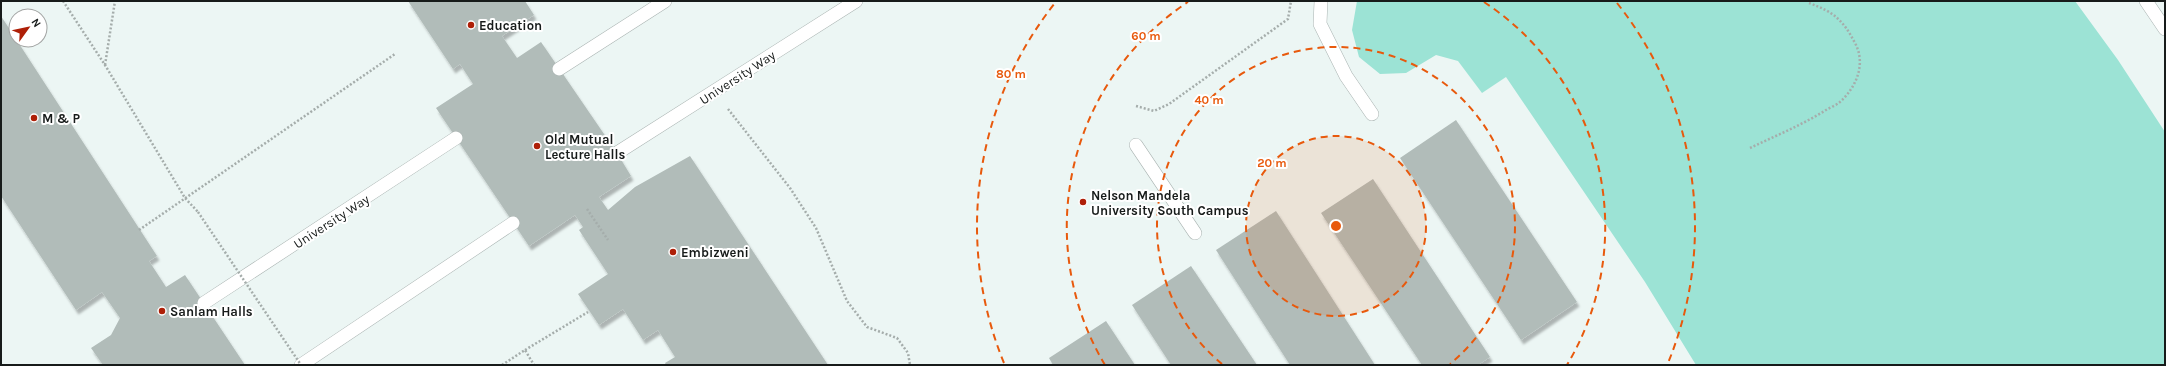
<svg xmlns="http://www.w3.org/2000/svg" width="2166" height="366" font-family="Karla,sans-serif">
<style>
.green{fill:#9ce3d5}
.building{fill:#b1bcb9;filter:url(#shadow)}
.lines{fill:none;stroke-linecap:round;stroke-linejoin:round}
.lane-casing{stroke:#a9b3b1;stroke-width:14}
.path{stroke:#a5adab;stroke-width:2.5;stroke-dasharray:2 2;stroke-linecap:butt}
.lane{stroke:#fff;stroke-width:13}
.path-bridge{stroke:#a5adab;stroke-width:2.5;stroke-dasharray:2 2;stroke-linecap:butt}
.ring{fill:none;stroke:#e8590c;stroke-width:2;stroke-dasharray:7 5}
.poi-dot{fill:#ae1f07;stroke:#fff;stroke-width:1.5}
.labels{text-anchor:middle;stroke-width:4;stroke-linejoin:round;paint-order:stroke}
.poi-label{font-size:13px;font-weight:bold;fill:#171b1a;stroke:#fff;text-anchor:start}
.street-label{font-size:13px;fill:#171b1a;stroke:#fff}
.centre{fill:#e8590c;stroke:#fff;stroke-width:2}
.ring-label{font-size:12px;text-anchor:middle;font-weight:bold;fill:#e8590c;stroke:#fff;stroke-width:4;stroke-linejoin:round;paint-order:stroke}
</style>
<defs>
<filter id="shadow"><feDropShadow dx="2.5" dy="4.5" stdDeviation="1" flood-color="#0004"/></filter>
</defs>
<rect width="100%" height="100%" fill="#ecf6f4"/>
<path class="green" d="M1357 1H2075L2118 60 2165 132V365H1696L1645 282 1506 77 1482 93 1458 61 1436 55 1406 73 1380 74 1359 57 1352 30Z"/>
<g class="building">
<path d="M408 1H525L534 15 502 36 517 58 541 42 617 153 631 176 599 197 608 210 635 187 690 156 828 365H666L665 363 675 357 658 330 643 340 623 309 599 325 578 294 608 274 579 230 583 227 575 215 529 246 436 108 473 84 460 64 453 69Z"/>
<path d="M1 16 157 256 149 261 166 287 185 275 245 365H103L91 348 111 335 120 318 102 292 76 310 1 196Z"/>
<path d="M1456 120 1577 302 1521 340 1400 158Z"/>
<path d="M1373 179 1490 357 1478 365H1422L1321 213Z"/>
<path d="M1276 211 1375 365H1290L1216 250Z"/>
<path d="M1191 266 1257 365H1171L1132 305Z"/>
<path d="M1106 321 1135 365H1053L1049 358Z"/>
</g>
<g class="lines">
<defs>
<g id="lane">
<path d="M1321 1 1320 24 1346 76 1372 114"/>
<path d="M2146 1 2165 29"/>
<path d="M559 69 665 1"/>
<path d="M1136 145 1195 233"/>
<path d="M617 153 856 1"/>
<path d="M204 303 456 138"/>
<path d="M301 365 513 223"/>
</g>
</defs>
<use href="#lane" class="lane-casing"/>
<g class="path">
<path d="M63 1 105 65 185 198 198 212"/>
<path d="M105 65 115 1"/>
<path d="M1136 106 1154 111 1169 104 1288 19 1291 1"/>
<path d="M728 109 790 188 816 228 847 301 867 327 897 338 908 353 910 365"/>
<path d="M1750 148C1775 136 1802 125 1826 110 1831 107 1837 105 1841 101 1857 86 1866 63 1855 43 1843 20 1834 12 1809 3"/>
<path d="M587 209 608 240"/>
<path d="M139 230 395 54"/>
<path d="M525 350 588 312"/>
<path d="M502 365 525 350 534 365"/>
</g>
<use href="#lane" class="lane"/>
<path class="path-bridge" d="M198 212 301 365"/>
</g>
<circle cx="1336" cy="226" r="90" fill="#e8590c" fill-opacity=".12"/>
<g class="ring">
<circle cx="1336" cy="226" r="90"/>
<path d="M1222 364A179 179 0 1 1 1450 364"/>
<path d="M1105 365A269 269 0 0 1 1188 2M1484 2A269 269 0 0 1 1567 365"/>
<path d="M1004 363A359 359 0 0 1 1055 3M1617 3A359 359 0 0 1 1668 363"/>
</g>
<g class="poi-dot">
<circle cx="471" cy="25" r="4"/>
<circle cx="34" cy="118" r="4"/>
<circle cx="537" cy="146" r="4"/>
<circle cx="1083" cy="202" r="4"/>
<circle cx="673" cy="252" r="4"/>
<circle cx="162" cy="311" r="4"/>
</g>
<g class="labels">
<g class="poi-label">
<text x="479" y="30">Education</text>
<text x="42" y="123">M &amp; P</text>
<text x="545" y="144">Old Mutual<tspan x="545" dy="15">Lecture Halls</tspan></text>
<text x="1091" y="200">Nelson Mandela<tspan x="1091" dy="15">University South Campus</tspan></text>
<text x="681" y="257">Embizweni</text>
<text x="170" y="316">Sanlam Halls</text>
</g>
<g class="street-label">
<text transform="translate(737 77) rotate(-33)" y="5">University Way</text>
<text transform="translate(331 221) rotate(-33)" y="5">University Way</text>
</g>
</g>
<circle cx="1336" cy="226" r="6" class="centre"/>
<g class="ring-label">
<text x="1146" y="40">60 m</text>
<text x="1011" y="78">80 m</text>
<text x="1209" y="104">40 m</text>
<text x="1272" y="167">20 m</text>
</g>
<rect width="2166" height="366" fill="none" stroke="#171b1a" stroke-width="4"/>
<g transform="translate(28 28) rotate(57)"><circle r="19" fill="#ffffff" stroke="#a2a4a3"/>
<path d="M0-3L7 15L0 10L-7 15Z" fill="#ae1f07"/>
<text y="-6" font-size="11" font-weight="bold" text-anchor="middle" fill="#171b1a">N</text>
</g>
</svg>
